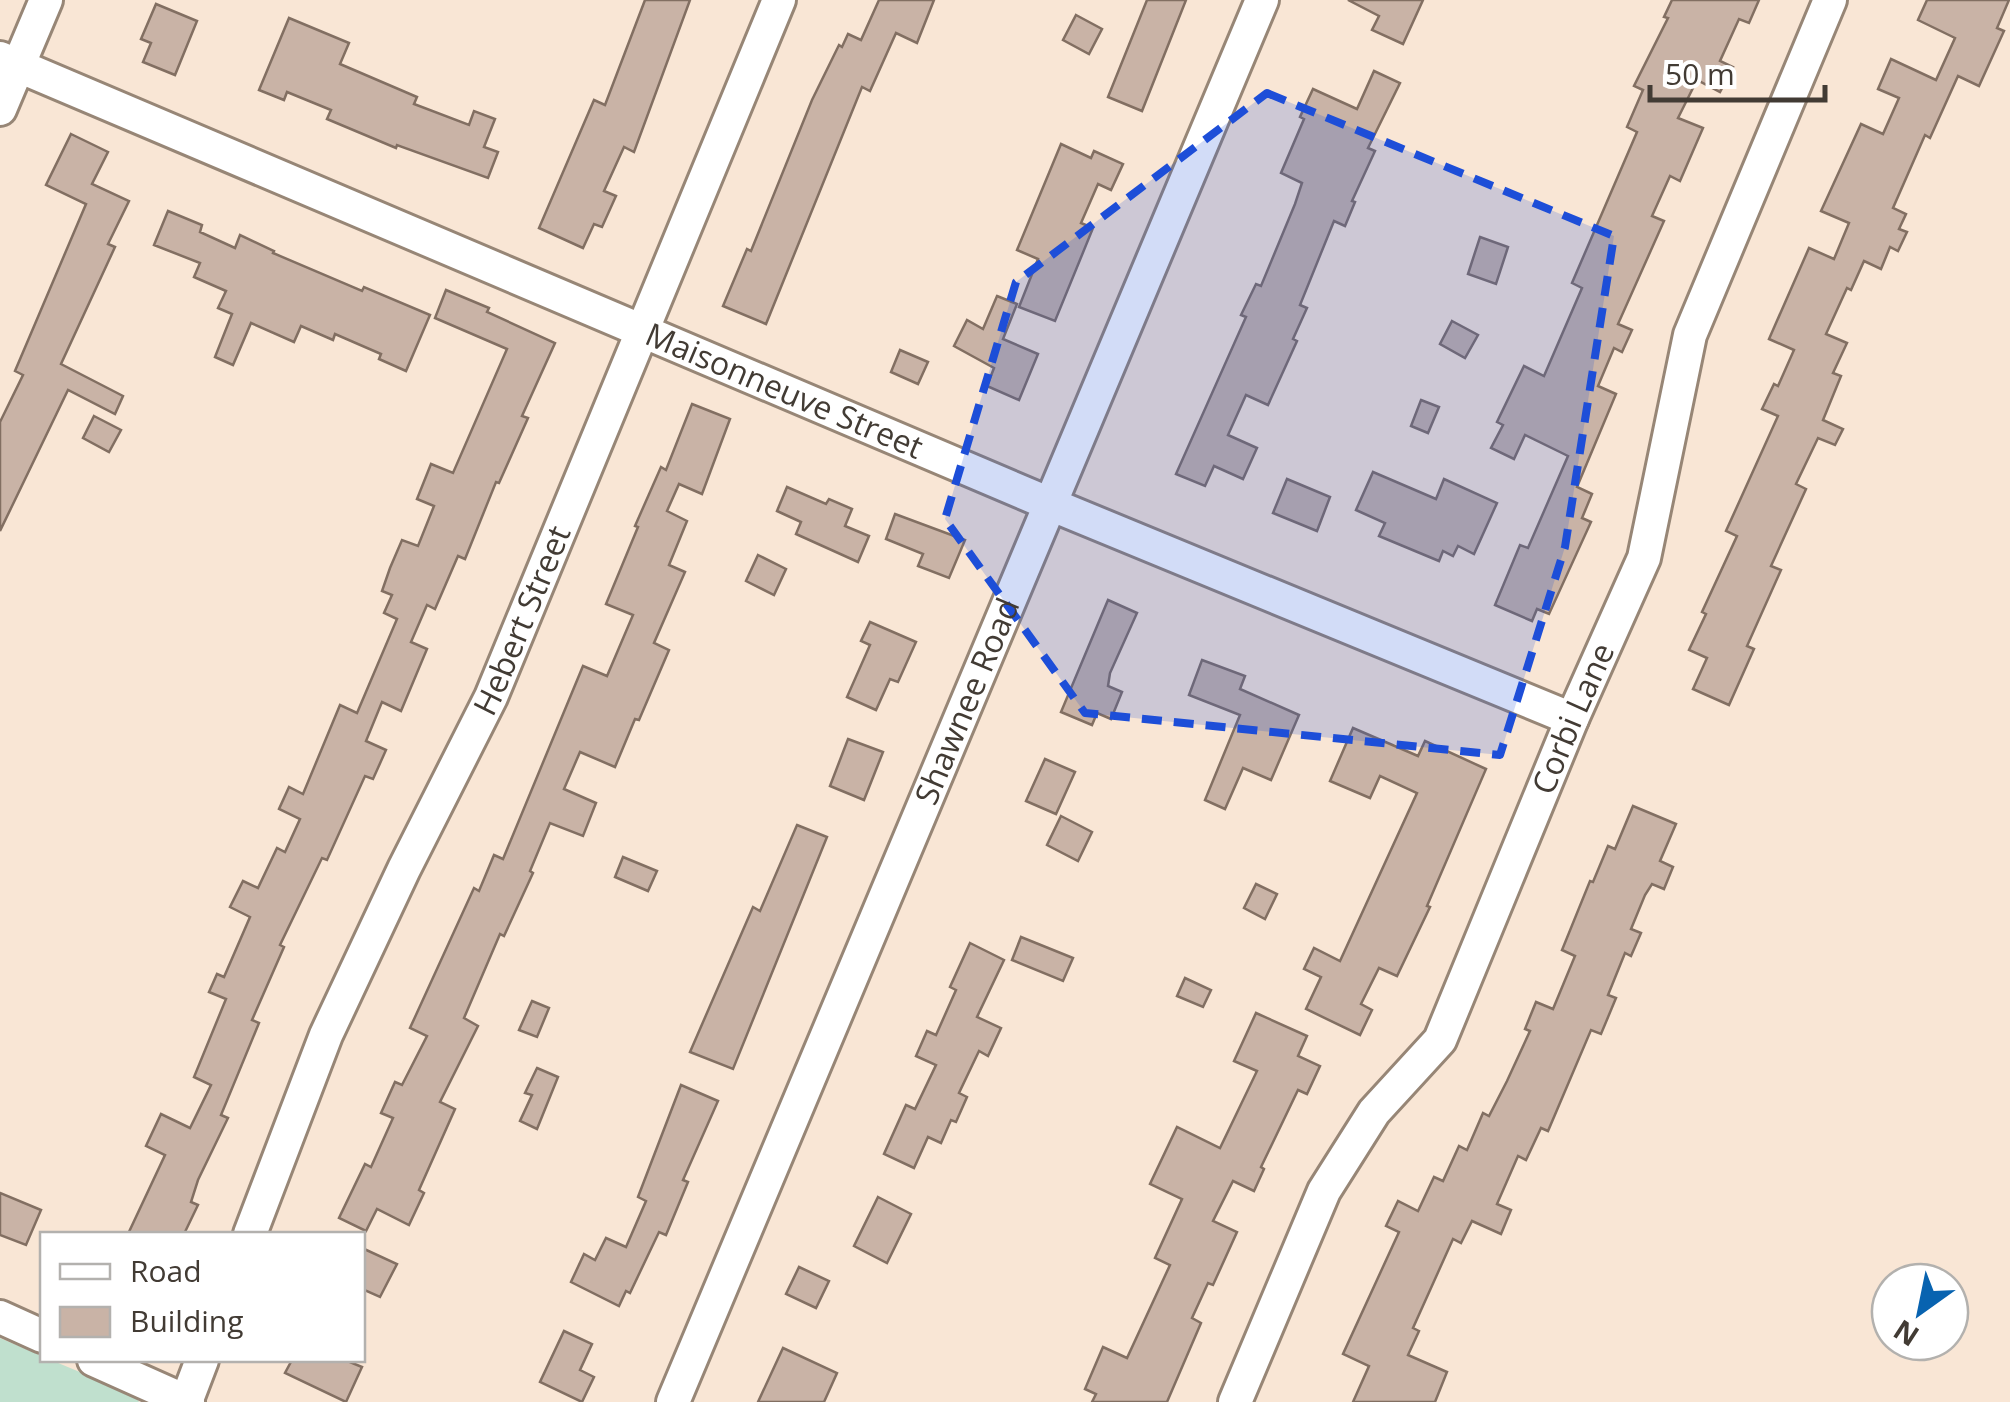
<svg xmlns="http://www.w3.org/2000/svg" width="2010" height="1402" font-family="'Open Sans',sans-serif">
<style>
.green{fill:#c0e0ce}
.building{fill:#c9b3a6;stroke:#826f62;stroke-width:2.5}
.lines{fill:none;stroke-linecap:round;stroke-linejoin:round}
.minor-casing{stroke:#978676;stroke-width:38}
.minor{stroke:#fff;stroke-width:32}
.marked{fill:#1d4ed8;fill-opacity:0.2;stroke:#1d4ed8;stroke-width:8;stroke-dasharray:20 12;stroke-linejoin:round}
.labels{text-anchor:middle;stroke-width:8;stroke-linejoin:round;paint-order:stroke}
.street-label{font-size:32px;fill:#423b34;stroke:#fff}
</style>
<rect width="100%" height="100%" fill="#f9e6d5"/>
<path class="green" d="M0 1338 42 1356V1360H51L135 1395 139 1402H0Z"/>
<g class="building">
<path d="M645 0H690L634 152 624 147 604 191 616 196 602 227 594 224 583 248 539 228 594 100 605 105Z"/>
<path d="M879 0H934L917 43 896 33 870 91 862 87 766 324 723 306 747 249 751 251 812 100 839 45 842 47 848 34 861 40Z"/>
<path d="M1147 0H1186L1142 111 1108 97Z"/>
<path d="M1348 0H1423L1403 44 1372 30 1379 16Z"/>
<path d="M1672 0H1759L1749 23 1739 19 1720 61 1733 67 1720 92 1697 80 1678 118 1703 128 1680 181 1670 176 1652 216 1664 221 1618 324 1632 330 1622 352 1614 348 1598 386 1616 394 1577 487 1592 494 1582 518 1591 522 1549 614 1537 609 1532 621 1495 605 1520 545 1528 548 1568 456 1525 435 1514 459 1491 448 1503 425 1497 422 1524 366 1544 376 1582 288 1572 283 1637 132 1627 127 1643 90 1634 86 1668 18 1664 17Z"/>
<path d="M1927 0H2009L1997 28 2004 31 1979 86 1958 76 1930 138 1925 135 1893 208 1906 214 1899 229 1907 232 1898 251 1890 247 1881 269 1864 261 1851 290 1847 288 1826 334 1847 343 1833 373 1841 376 1823 420 1843 429 1835 445 1818 438 1796 484 1806 489 1771 566 1781 570 1747 646 1754 649 1729 705 1693 689 1707 658 1689 650 1706 614 1702 612 1737 536 1726 531 1778 416 1762 409 1774 384 1778 386 1794 350 1769 339 1809 248 1834 259 1849 223 1821 211 1861 124 1883 134 1899 98 1878 89 1891 59 1936 80 1955 38 1918 20Z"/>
<path d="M156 4 197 21 175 75 143 62 151 43 141 39Z"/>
<path d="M1076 15 1102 29 1089 54 1063 40Z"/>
<path d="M289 18 349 43 340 64 417 97 414 104 469 125 474 111 495 119 484 147 498 152 488 178 397 145 396 148 327 119 331 110 287 92 284 100 259 90Z"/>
<path d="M1374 71 1400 83 1368 148 1375 151 1352 201 1355 202 1345 226 1334 221 1300 305 1307 308 1293 339 1297 341 1268 405 1246 395 1228 435 1257 448 1243 479 1214 466 1205 486 1176 474 1246 317 1241 315 1256 284 1261 286 1295 204 1302 183 1281 173 1304 119 1300 117 1313 89 1357 109Z"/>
<path d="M71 134 108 152 92 184 129 201 108 244 115 247 61 364 123 396 115 414 68 390 0 531V422L23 375 15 371 86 204 46 185Z"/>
<path d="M1061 144 1091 158 1094 151 1123 164 1111 190 1098 184 1081 223 1093 228 1055 321 1019 307 1038 259 1017 250Z"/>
<path d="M168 211 202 225 200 232 235 248 240 235 274 251 273 253 362 291 364 287 430 315 406 371 379 359 381 354 335 334 333 340 301 326 294 342 251 323 233 365 215 357 232 314 218 308 226 291 194 277 200 263 154 245Z"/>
<path d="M1480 237 1508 247 1496 284 1468 274Z"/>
<path d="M446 290 489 308 487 312 555 343 522 416 528 418 499 483 496 482 465 559 458 556 435 609 427 605 411 642 427 649 401 711 382 702 366 741 386 750 373 779 365 776 327 860 322 858 280 945 284 947 252 1020 259 1023 221 1115 228 1118 198 1180 191 1202 198 1205 184 1234H128L165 1155 146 1146 161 1114 190 1128 211 1085 194 1077 226 999 209 992 217 974 224 977 250 917 230 907 243 881 258 888 277 848 285 852 300 819 279 809 289 787 303 794 340 705 357 713 397 619 384 613 392 595 382 591 390 568 402 540 418 546 434 506 417 499 431 464 453 473 507 349 435 318Z"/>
<path d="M997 296 1017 304 1003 339 1038 354 1019 400 987 386 994 368 954 346 967 320 983 329Z"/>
<path d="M1452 321 1478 335 1465 358 1440 344Z"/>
<path d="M900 350 928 362 918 384 891 372Z"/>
<path d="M1421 400 1439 407 1428 433 1411 426Z"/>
<path d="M692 404 730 419 702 494 679 484 667 511 687 521 669 565 685 572 654 643 669 650 639 720 635 719 615 767 580 752 564 789 596 803 583 836 550 823 530 871 533 873 504 936 500 934 464 1018 478 1026 440 1102 455 1109 419 1190 424 1193 409 1225 377 1209 366 1231 339 1218 365 1164 371 1167 393 1118 381 1113 395 1082 402 1085 427 1036 410 1028 474 888 479 891 494 855 503 859 583 666 607 676 633 615 606 604 638 527 635 526 661 467 666 470Z"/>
<path d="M94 416 121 430 109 452 83 438Z"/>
<path d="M1373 472 1436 499 1444 479 1497 503 1474 554 1458 546 1453 556 1443 551 1439 561 1379 536 1385 523 1356 510Z"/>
<path d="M1287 479 1330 497 1317 531 1273 513Z"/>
<path d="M787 487 826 504 829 499 852 509 845 526 869 536 858 562 796 534 801 522 777 511Z"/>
<path d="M895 514 965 540 949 578 918 566 923 554 886 539Z"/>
<path d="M758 555 786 569 774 595 746 581Z"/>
<path d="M1108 600 1137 613 1110 673 1108 686 1122 692 1111 719 1097 713 1092 725 1061 712Z"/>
<path d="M870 622 916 642 898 682 890 679 876 710 847 697 870 645 861 641Z"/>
<path d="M1202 660 1245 676 1240 689 1299 715 1271 780 1243 768 1225 809 1205 800 1240 715 1189 695Z"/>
<path d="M1353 728 1418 756 1425 741 1486 769 1427 906 1430 907 1397 976 1379 968 1361 1004 1372 1010 1360 1035 1306 1009 1321 977 1304 969 1314 948 1340 961 1417 793 1380 776 1370 798 1330 781Z"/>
<path d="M848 739 883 752 864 800 830 786Z"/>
<path d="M1045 759 1075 772 1056 814 1026 801Z"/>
<path d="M1633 806 1676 824 1660 861 1673 867 1664 889 1652 884 1645 895 1631 929 1641 933 1631 956 1625 953 1608 995 1616 998 1601 1034 1591 1030 1548 1131 1541 1128 1526 1160 1518 1156 1497 1204 1511 1210 1501 1234 1472 1221 1461 1243 1453 1239 1413 1328 1419 1331 1408 1355 1447 1372 1435 1402H1353L1369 1366 1343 1354 1399 1232 1386 1226 1398 1201 1418 1211 1434 1177 1443 1181 1459 1146 1467 1150 1483 1113 1489 1116 1507 1081 1530 1031 1525 1029 1536 1002 1553 1009 1575 956 1562 950 1590 881 1593 882 1608 846 1615 849Z"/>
<path d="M1061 816 1092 832 1078 861 1047 845Z"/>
<path d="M797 825 827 837 733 1069 690 1052 753 907 760 911Z"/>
<path d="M623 857 657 871 648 891 615 877Z"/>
<path d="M1256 884 1277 894 1265 919 1244 908Z"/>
<path d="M1021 937 1073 958 1063 981 1012 960Z"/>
<path d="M970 943 1004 960 977 1017 1001 1028 988 1056 979 1051 959 1093 967 1097 956 1122 951 1120 941 1143 928 1137 914 1168 884 1154 906 1105 915 1109 936 1065 916 1056 927 1031 936 1035 956 990 950 987Z"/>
<path d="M1185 978 1211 990 1203 1007 1177 996Z"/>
<path d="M532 1001 549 1008 537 1037 519 1030Z"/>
<path d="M1256 1013 1307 1036 1298 1056 1320 1066 1307 1094 1298 1090 1261 1167 1264 1169 1254 1191 1233 1181 1213 1221 1237 1232 1213 1285 1208 1283 1192 1318 1201 1323 1167 1402H1092L1096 1394 1085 1389 1103 1347 1127 1358 1170 1265 1155 1258 1182 1199 1150 1184 1177 1127 1220 1148 1257 1071 1234 1061Z"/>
<path d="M537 1068 558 1077 537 1129 520 1121 532 1095 525 1093Z"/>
<path d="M681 1085 718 1101 683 1180 688 1182 666 1235 659 1232 630 1293 626 1291 619 1306 571 1282 584 1254 595 1260 606 1238 626 1247 646 1201 638 1197Z"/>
<path d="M0 1193 41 1210 26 1245 0 1235Z"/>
<path d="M878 1197 911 1214 887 1263 854 1246Z"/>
<path d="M362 1248 397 1264 380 1297 362 1289Z"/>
<path d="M799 1267 829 1281 816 1308 786 1294Z"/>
<path d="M564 1331 592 1344 580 1370 594 1377 582 1402 540 1382Z"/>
<path d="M783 1348 837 1373 824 1402H758Z"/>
<path d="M292 1360H345L362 1367 346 1402 285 1373Z"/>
</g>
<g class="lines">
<defs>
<g id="minor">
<path id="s1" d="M0 58 1050 504 1572 719"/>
<path d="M0 109 46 0"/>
<path id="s2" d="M250 1234 326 1035 404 869 491 697 779 0"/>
<path d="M0 1317 42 1336"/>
<path d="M94 1360 188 1402"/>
<path d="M186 1402 202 1360"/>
<path id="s3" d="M673 1402 1262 0"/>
<path id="s4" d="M1235 1402 1324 1191 1374 1112 1440 1040 1572 719 1644 558 1690 335 1830 0"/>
</g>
</defs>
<use href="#minor" class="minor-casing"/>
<use href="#minor" class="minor"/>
</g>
<path class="marked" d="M1267 93 1614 236 1565 547 1500 755 1085 713 945 519 1016 282Z"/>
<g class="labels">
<g class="street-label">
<text dy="11" stroke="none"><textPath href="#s1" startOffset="852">Maisonneuve Street</textPath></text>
<text dy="11" stroke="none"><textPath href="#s2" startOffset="672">Hebert Street</textPath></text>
<text dy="11" stroke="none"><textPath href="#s3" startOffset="760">Shawnee Road</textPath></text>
<text dy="11" stroke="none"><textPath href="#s4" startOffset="768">Corbi Lane</textPath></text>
</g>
</g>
<rect x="40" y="1232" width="325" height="130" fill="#ffffff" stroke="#b3b1ae" stroke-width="2.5"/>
<rect x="60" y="1264" width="50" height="15" fill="#ffffff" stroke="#b3b1ae" stroke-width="2.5"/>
<text x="130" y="1282" font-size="30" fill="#423b34">Road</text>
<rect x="60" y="1307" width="50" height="30" fill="#c9b3a6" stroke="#b3b1ae" stroke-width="2.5"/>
<text x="130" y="1332" font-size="30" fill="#423b34">Building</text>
<g transform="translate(1920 1312) rotate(213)"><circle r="48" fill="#ffffff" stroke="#b3b1ae" stroke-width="2.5"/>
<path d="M0-8L18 38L0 25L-18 38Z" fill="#0863b0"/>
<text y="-15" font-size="28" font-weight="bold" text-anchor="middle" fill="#423b34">N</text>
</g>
<path d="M1650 85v15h175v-15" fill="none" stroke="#423b34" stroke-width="5"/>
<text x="1665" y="85" font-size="30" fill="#423b34" stroke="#ffffff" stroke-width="8" paint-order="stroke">50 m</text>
</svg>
